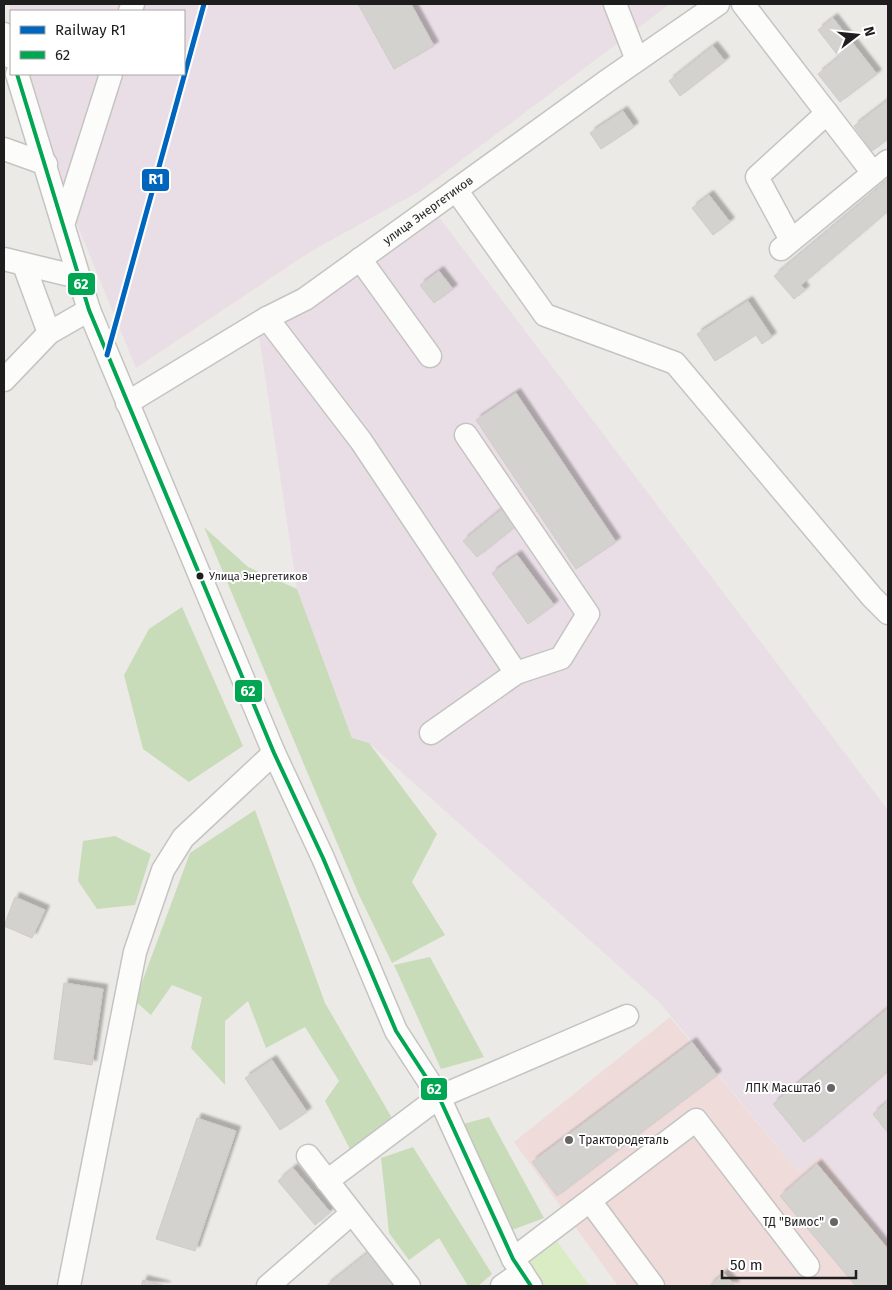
<svg xmlns="http://www.w3.org/2000/svg" width="892" height="1290" font-family="'Fira Sans',sans-serif">
<style>
.commercial{fill:#efdcda}
.industrial{fill:#eadee6}
.grass{fill:#daecc3}
.forest{fill:#c8dcb9}
.building{fill:#d4d2cf;stroke:#cfcbc7;filter:url(#shadow)}
.lines{fill:none;stroke-linecap:round;stroke-linejoin:round}
.minor-casing{stroke:#c5c4c2;stroke-width:25}
.minor{stroke:#fcfcfb;stroke-width:22}
.bus-1-casing{stroke:#fff;stroke-width:8}
.bus-1{stroke:#00a651;stroke-width:4}
.rail-1-casing{stroke:#fff;stroke-width:9}
.rail-1{stroke:#0065bd;stroke-width:5}
.bus-dot{fill:#1e1e1e;stroke:#fff;stroke-width:2}
.poi-dot{fill:#666564;stroke:#fff;stroke-width:2}
.labels{text-anchor:middle;stroke-width:4;stroke-linejoin:round;paint-order:stroke}
.bus-label{font-size:11px;fill:#1e1e1e;stroke:#fff;text-anchor:start}
.street-label{font-size:12px;fill:#1e1e1e;stroke:#fff}
.poi-label{font-size:12px;fill:#1e1e1e;stroke:#fff;text-anchor:end}
.line-badge{stroke:#fff;stroke-width:2}
.badge-label{font-size:14px;text-anchor:middle;font-weight:bold;fill:#fff}
</style>
<defs>
<filter id="shadow"><feDropShadow dx="4.5" dy="-4.5" stdDeviation="1" flood-color="#0004"/></filter>
</defs>
<rect width="100%" height="100%" fill="#eceae6"/>
<path class="commercial" d="M670 1017 799 1173 821 1155 888 1245V1286H618L514 1142Z"/>
<g class="industrial">
<path d="M9 4H670L420 191 310 252 136 368 74 217 30 74H184V11L11 12Z"/>
<path d="M439 217 888 810V1245L821 1156 799 1173 660 1003 369 743 352 738 297 589 259 336Z"/>
</g>
<path class="grass" d="M546 1227 590 1286H545L530 1267 528 1253Z"/>
<g class="forest">
<path d="M204 527 248 567 297 589 352 738 369 743 437 834 412 882 445 935 392 963 359 895Z"/>
<path d="M182 607 243 746 189 782 143 749 124 675 149 629Z"/>
<path d="M255 810 325 1003 399 1130 350 1149 325 1101 339 1081 305 1027 266 1048 248 1001 225 1021V1085L191 1048 202 997 172 985 151 1015 135 1001 190 853Z"/>
<path d="M115 836 151 854 135 905 97 909 78 881 83 841Z"/>
<path d="M430 957 484 1057 441 1069 394 965Z"/>
<path d="M489 1117 544 1218 512 1230 456 1126Z"/>
<path d="M413 1147 492 1274 478 1286H468L439 1238 409 1260 389 1233 381 1158Z"/>
</g>
<g class="building">
<path d="M358 4H411L434 46 394 69Z"/>
<path d="M833 18 877 74 840 102 818 74 839 57 818 30Z"/>
<path d="M713 46 725 61 680 96 669 81Z"/>
<path d="M888 100V139L872 151 854 126Z"/>
<path d="M623 111 634 127 601 149 590 133Z"/>
<path d="M888 180V211L801 285 805 290 794 299 774 276Z"/>
<path d="M709 195 730 222 713 235 692 208Z"/>
<path d="M439 271 453 289 434 303 420 285Z"/>
<path d="M748 301 772 337 762 344 756 335 715 361 697 334Z"/>
<path d="M516 393 616 542 576 569 476 420Z"/>
<path d="M502 509 516 526 477 557 463 541Z"/>
<path d="M517 555 554 605 528 624 492 573Z"/>
<path d="M15 897 45 910 32 938 4 926Z"/>
<path d="M64 983 103 989 92 1065 54 1059Z"/>
<path d="M888 1008V1071L804 1142 773 1104Z"/>
<path d="M692 1042 717 1075 557 1196 532 1162Z"/>
<path d="M272 1060 307 1112 280 1130 245 1078Z"/>
<path d="M888 1101V1133L873 1114Z"/>
<path d="M197 1118 236 1131 195 1251 156 1239Z"/>
<path d="M817 1164 888 1249V1286H856L780 1196Z"/>
<path d="M293 1168 330 1212 315 1225 278 1181Z"/>
<path d="M370 1251 398 1286H326Z"/>
<path d="M724 1273 735 1286H709Z"/>
<path d="M143 1280 166 1286H141Z"/>
</g>
<g class="lines">
<defs>
<g id="minor">
<path d="M615 4 637 60"/>
<path d="M743 4 873 173"/>
<path d="M130 11 133 4"/>
<path d="M4 34 11 57"/>
<path d="M17 74 89 310 274 753 323 858 396 1031 439 1097 513 1259 531 1286"/>
<path d="M4 149 46 164"/>
<path d="M456 190 545 315 675 363 872 597 888 613"/>
<path d="M63 225 111 74"/>
<path d="M791 240 757 177 827 113"/>
<path d="M781 249 888 161"/>
<path d="M4 259 78 277"/>
<path d="M360 259 430 356"/>
<path d="M24 265 49 333"/>
<path d="M267 318 361 441 516 673 561 658 588 614 466 435"/>
<path d="M4 380 49 333 89 310"/>
<path id="s1" d="M127 403 267 318 305 299 607 81 718 4"/>
<path d="M431 733 516 673"/>
<path d="M308 1156 409 1286"/>
<path d="M327 1181 439 1097 627 1016"/>
<path d="M590 1201 653 1286"/>
<path d="M513 1259 696 1120 808 1266"/>
<path d="M69 1286 135 952 163 870 183 838 274 753"/>
<path d="M268 1286 352 1213"/>
<path d="M502 1286 522 1272"/>
</g>
</defs>
<use href="#minor" class="minor-casing"/>
<use href="#minor" class="minor"/>
<defs>
<path id="bus-1" d="M17 74 89 310 274 753 323 858 396 1031 439 1097 513 1259 531 1286"/>
</defs>
<use href="#bus-1" class="bus-1-casing"/>
<use href="#bus-1" class="bus-1"/>
<defs>
<path id="rail-1" d="M107 355 204 4"/>
</defs>
<use href="#rail-1" class="rail-1-casing"/>
<use href="#rail-1" class="rail-1"/>
</g>
<circle class="bus-dot" cx="200" cy="576" r="4.5"/>
<g class="poi-dot">
<circle cx="831" cy="1088" r="5"/>
<circle cx="569" cy="1140" r="5"/>
<circle cx="834" cy="1222" r="5"/>
</g>
<g class="labels">
<g class="bus-label">
<text x="209" y="580">Улица Энергетиков</text>
</g>
<g class="street-label">
<text dy="4" stroke="none"><textPath href="#s1" startOffset="358">улица Энергетиков</textPath></text>
</g>
<g class="poi-label">
<text x="821" y="1092">ЛПК Масштаб</text>
<text x="579" y="1144" text-anchor="start">Трактородеталь</text>
<text x="824" y="1226">ТД "Вимос"</text>
</g>
</g>
<g class="line-badge">
<rect x="141" y="168" width="29" height="24" rx="5" fill="#0065bd"/>
<rect x="67" y="272" width="29" height="24" rx="5" fill="#00a651"/>
<rect x="234" y="679" width="29" height="24" rx="5" fill="#00a651"/>
<rect x="420" y="1077" width="28" height="24" rx="5" fill="#00a651"/>
</g>
<g class="badge-label">
<text x="156" y="184">R1</text>
<text x="81" y="289">62</text>
<text x="248" y="696">62</text>
<text x="434" y="1094">62</text>
</g>
<rect width="892" height="1290" fill="none" stroke="#1e1e1e" stroke-width="10"/>
<rect x="10" y="10" width="175" height="65" fill="#ffffff" stroke="#a5a5a5"/>
<rect x="20" y="26" width="25" height="8" fill="#0065bd" stroke="#a5a5a5"/>
<text x="55" y="35" font-size="15" fill="#1e1e1e">Railway R1</text>
<rect x="20" y="51" width="25" height="8" fill="#00a651" stroke="#a5a5a5"/>
<text x="55" y="60" font-size="15" fill="#1e1e1e">62</text>
<g transform="translate(857 35) rotate(74)" stroke="#ffffff" stroke-width="4" paint-order="stroke">
<path d="M0-4L9 19L0 12L-9 19Z" fill="#1e1e1e"/>
<text y="-8" font-size="14" font-weight="bold" text-anchor="middle" fill="#1e1e1e">N</text>
</g>
<path d="M722 1270v8h134v-8" fill="none" stroke="#1e1e1e" stroke-width="2.5"/>
<text x="730" y="1270" font-size="15" fill="#1e1e1e" stroke="#ffffff" stroke-width="4" paint-order="stroke">50 m</text>
</svg>
